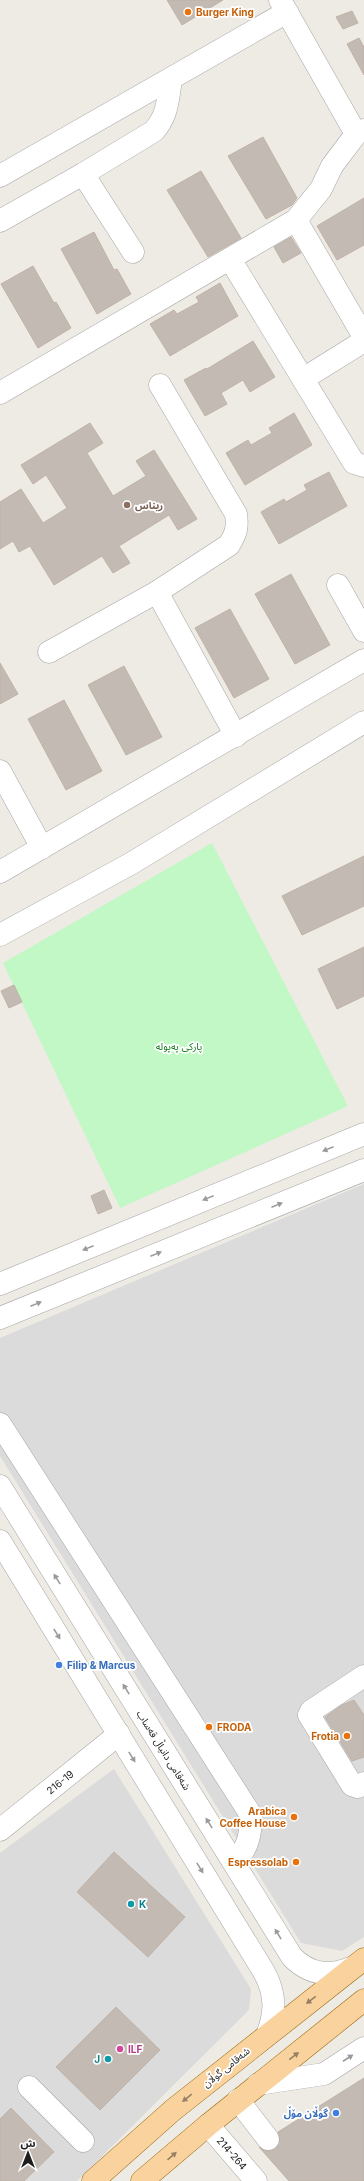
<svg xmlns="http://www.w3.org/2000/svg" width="364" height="2181" font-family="Inter,'Noto Sans Arabic',sans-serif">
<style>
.residential{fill:#dcdbdb}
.park{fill:#c1f8c6}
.building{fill:#c3bbb3;stroke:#c0b2a6}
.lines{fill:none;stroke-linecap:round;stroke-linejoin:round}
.minor-casing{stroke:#a5a5a5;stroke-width:23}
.major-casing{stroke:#946404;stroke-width:23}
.minor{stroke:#fff;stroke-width:22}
.major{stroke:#f9d29e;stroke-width:22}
.oneway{fill:#9a9a9a}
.oneway2{fill:#968164}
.food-dot{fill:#e8710a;stroke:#fff;stroke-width:1.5}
.education-dot{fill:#8d6e63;stroke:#fff;stroke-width:1.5}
.shop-dot{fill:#3f7fe0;stroke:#fff;stroke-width:1.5}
.culture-dot{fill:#0f9aa8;stroke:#fff;stroke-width:1.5}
.hotel-dot{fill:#d1479c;stroke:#fff;stroke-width:1.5}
.labels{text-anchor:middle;stroke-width:3.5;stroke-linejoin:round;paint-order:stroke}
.food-label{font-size:10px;font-weight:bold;fill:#c56008;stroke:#fff;text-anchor:end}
.education-label{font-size:10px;font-weight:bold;fill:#785e54;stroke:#fff;text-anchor:start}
.park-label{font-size:10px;fill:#0e7917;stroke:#fff}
.shop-label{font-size:10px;font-weight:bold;fill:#366cbe;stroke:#fff;text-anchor:start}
.street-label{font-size:10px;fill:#1e1e1e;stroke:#fff}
.culture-label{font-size:10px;font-weight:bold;fill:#0d838f;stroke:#fff;text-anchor:start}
.hotel-label{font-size:10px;font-weight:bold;fill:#b23c85;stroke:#fff;text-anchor:start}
</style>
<rect width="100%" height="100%" fill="#eeebe4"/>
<g class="residential">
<path d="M364 1184V1937L342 1951 301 1943 0 1456V1338Z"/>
<path d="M114 1769 251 1989 249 2010 77 2181H0V1853Z"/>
</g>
<path class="park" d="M212 843 348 1106 120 1208 3 963Z"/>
<g class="building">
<path d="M167 0H223L182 25Z"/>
<path d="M352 11 358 23 343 29 336 17Z"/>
<path d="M359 38 364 47V75L347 44Z"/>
<path d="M263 137 297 198 292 205 266 219 228 156Z"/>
<path d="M201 171 241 238 208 257 167 190Z"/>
<path d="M364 198V245L337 260 317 226Z"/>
<path d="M94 232 114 270 117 269 131 294 97 314 61 249Z"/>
<path d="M291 237 301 253 283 263 274 247Z"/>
<path d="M33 266 54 303 56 302 71 328 38 348 1 284Z"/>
<path d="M220 283 238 316 170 356 150 324 174 310 177 314 199 302 196 297Z"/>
<path d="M253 341 275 377 250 392 243 380 221 393 227 404 205 416 184 380 206 368 207 369Z"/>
<path d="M294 413 312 445 245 485 226 453 248 440 251 445 272 433 269 428Z"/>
<path d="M90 423 103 443 87 453 113 496 146 476 136 461 154 450 197 519 178 530 169 515 119 546 130 563 113 573 102 556 54 585 30 546 19 552 13 541 0 549V502L21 489 43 523 67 508 46 475 33 484 21 465Z"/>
<path d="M329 472 347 506 279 544 261 512 284 499 286 502 307 490 304 485Z"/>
<path d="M291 574 330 645 295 664 255 594Z"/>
<path d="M230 609 269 679 234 698 195 628Z"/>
<path d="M0 663 18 694 0 704Z"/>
<path d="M124 666 162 737 126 755 88 685Z"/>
<path d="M64 700 102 771 66 790 28 719Z"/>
<path d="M364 856V906L302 935 282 896Z"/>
<path d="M364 947V996L337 1009 318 969Z"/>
<path d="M14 985 22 1002 9 1008 1 991Z"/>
<path d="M104 1190 112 1208 98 1214 91 1196Z"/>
<path d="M354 1700 364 1715V1757L352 1761 325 1717 342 1705Z"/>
<path d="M114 1852 185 1917 148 1957 77 1892Z"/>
<path d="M116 2007 160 2050 100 2110 56 2067Z"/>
<path d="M364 2078V2181H289L259 2147 269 2151 275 2149 280 2143 278 2132Z"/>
<path d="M11 2108 54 2152 24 2181H0V2119Z"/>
</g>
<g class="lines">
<defs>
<g id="minor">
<path d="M280 0 356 134"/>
<path d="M83 174 133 252"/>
<path d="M0 176 287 12"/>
<path d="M296 220 364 337"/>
<path d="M0 221 83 174 154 131C168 115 168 99 171 79"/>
<path d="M230 259 354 463 364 466"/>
<path d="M303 379 364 341"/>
<path d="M160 385 236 514C238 527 236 534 229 545L157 592 236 736"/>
<path d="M0 393 296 220 321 189 332 166 356 134 364 130"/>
<path d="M338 585 364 631"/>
<path d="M49 652 157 592"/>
<path d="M0 771 42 848"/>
<path d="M0 872 364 660"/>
<path d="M0 935 132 863 364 722"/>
<path d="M0 1284 364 1134"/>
<path d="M0 1318 364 1170"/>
<path d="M0 1424 251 1815C251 1833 248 1850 234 1862"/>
<path d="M0 1486 292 1957C310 1975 330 1977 353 1967"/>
<path d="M0 1541 264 1972C276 1994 276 2013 267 2035"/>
<path d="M364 1676 311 1711 309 1715 352 1785 358 1787 364 1783"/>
<path d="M0 1830 119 1734"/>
<path d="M258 2084 324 2074 364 2048"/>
<path d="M29 2087 83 2141"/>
<path d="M238 2100 268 2139"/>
<path d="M208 2125 256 2181"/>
</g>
<g id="major">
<path d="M93 2181 173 2110 364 1959"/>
<path d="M142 2181 208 2125 364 2000"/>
</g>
</defs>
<use href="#minor" class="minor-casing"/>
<use href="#major" class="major-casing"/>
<use href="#minor" class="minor"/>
<use href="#major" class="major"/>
</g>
<defs><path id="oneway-solid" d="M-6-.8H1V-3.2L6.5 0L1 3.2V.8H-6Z"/></defs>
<g class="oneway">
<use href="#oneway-solid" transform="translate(328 1149) rotate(158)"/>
<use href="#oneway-solid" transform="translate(208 1198) rotate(158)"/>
<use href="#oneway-solid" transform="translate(277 1205) rotate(-22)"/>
<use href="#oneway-solid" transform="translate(88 1248) rotate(158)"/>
<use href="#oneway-solid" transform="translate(156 1254) rotate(-22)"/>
<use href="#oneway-solid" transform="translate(36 1304) rotate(-22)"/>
<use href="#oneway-solid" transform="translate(57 1579) rotate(-122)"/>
<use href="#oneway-solid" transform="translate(57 1634) rotate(58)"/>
<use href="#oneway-solid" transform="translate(126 1689) rotate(-122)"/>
<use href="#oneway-solid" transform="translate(132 1757) rotate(58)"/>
<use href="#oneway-solid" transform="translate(209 1823) rotate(-122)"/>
<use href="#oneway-solid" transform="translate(200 1868) rotate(58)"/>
<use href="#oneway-solid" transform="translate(278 1934) rotate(-121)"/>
<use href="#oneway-solid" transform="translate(348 2058) rotate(-33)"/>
</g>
<g class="oneway2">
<use href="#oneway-solid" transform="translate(311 2000) rotate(142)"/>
<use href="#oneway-solid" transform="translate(294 2056) rotate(-38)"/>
<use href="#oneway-solid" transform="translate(187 2098) rotate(141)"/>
<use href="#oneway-solid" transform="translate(172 2156) rotate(-41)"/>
</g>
<g class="food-dot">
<circle cx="188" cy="12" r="4"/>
<circle cx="209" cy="1727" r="4"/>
<circle cx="347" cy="1736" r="4"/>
<circle cx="294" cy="1817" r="4"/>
<circle cx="296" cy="1862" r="4"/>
</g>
<circle class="education-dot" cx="127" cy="505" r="4"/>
<g class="shop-dot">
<circle cx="59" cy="1665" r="4"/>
<circle cx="336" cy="2113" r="4"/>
</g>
<g class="culture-dot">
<circle cx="131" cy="1904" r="4"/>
<circle cx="108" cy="2059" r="4"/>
</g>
<circle class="hotel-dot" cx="120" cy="2049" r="4"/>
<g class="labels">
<g class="food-label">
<text x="196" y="16" text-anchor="start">Burger King</text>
<text x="217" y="1731" text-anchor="start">FRODA</text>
<text x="339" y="1740">Frotia</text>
<text x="286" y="1815">Arabica<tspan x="286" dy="12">Coffee House</tspan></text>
<text x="288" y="1866">Espressolab</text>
</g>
<g class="education-label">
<text x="135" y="509">ريناس</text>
</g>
<g class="park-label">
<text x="179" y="1050">پارکی پەپولە</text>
</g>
<g class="shop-label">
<text x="67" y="1669">Filip &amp; Marcus</text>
<text x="328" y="2117" text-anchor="end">گوڵان مۆڵ</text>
</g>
<g class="street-label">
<text transform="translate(164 1750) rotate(58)" y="4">شەقامی دانیاڵ قەساب</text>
<text transform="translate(60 1782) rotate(-39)" y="4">216-19</text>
<text transform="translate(226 2067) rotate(-39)" y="4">شەقامی گوڵان</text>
<text transform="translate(232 2153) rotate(49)" y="4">214-264</text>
</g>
<g class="culture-label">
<text x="139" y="1908">K</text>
<text x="100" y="2063" text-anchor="end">J</text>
</g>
<g class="hotel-label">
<text x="128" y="2053">ILF</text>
</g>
</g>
<g transform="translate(28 2153)" stroke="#ffffff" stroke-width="3" paint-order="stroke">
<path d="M0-3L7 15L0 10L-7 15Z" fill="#1e1e1e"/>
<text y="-6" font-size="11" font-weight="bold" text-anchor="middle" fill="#1e1e1e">ش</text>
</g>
</svg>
